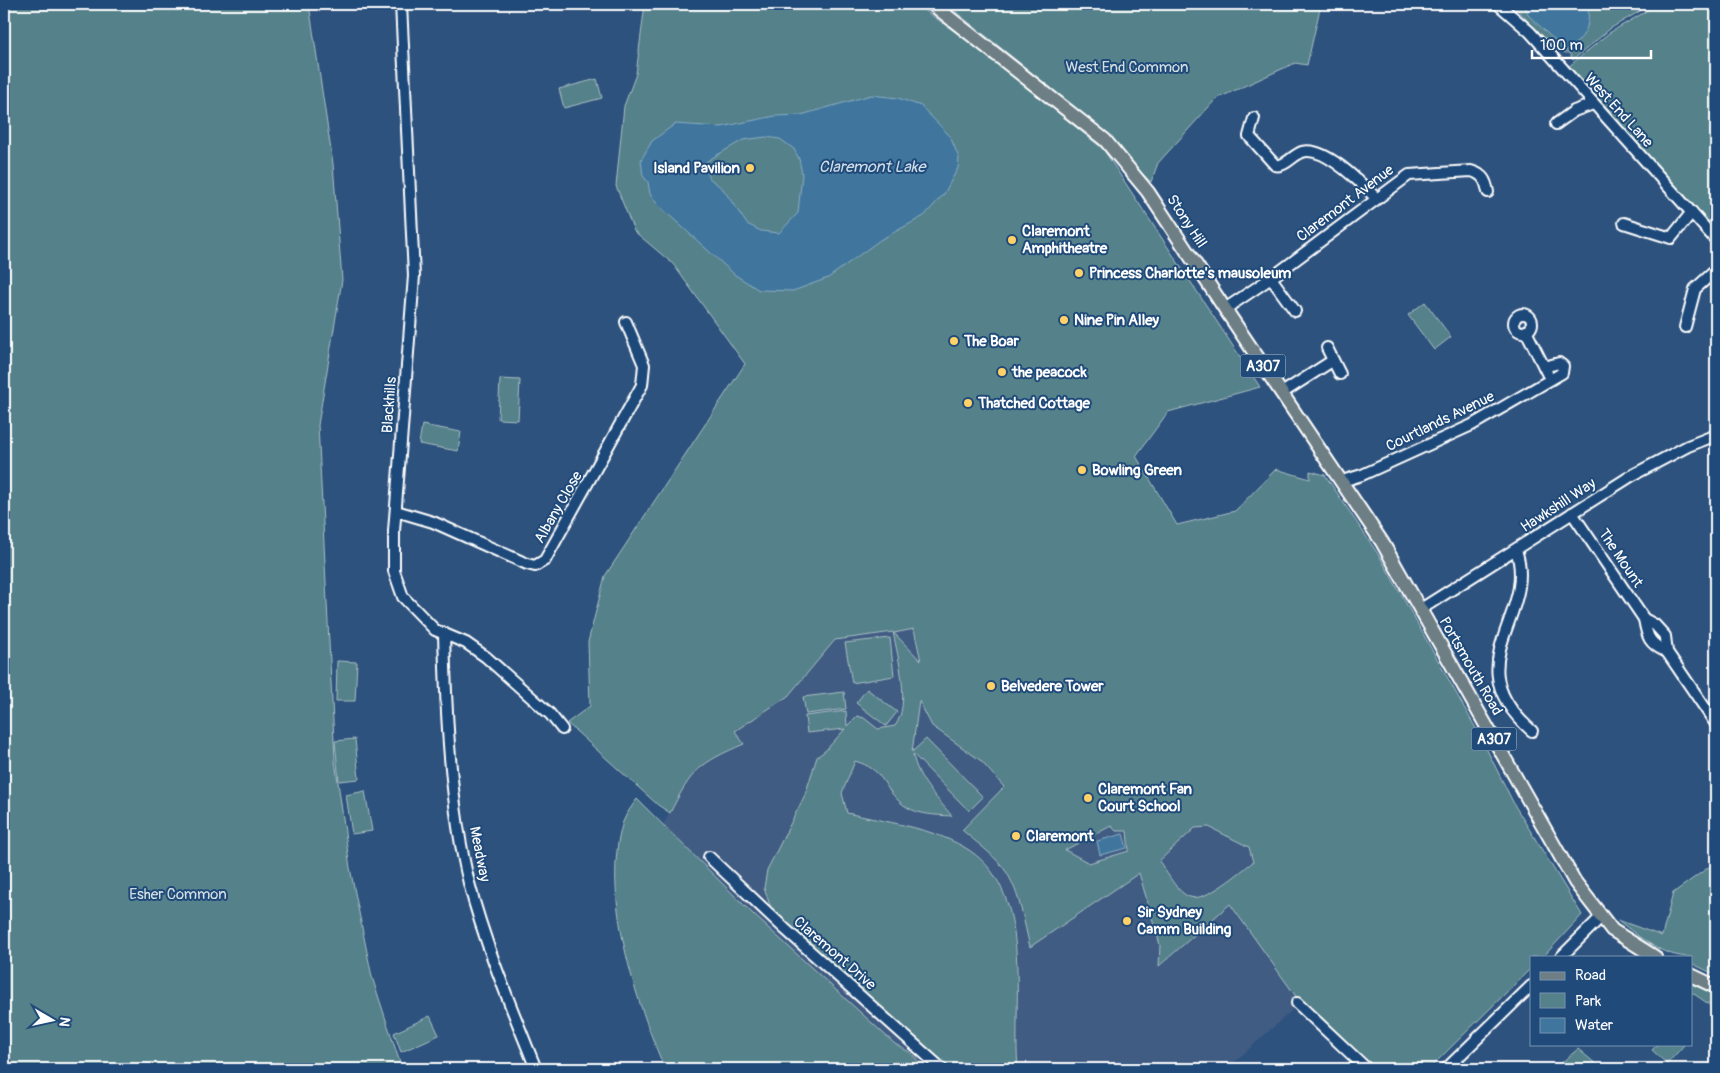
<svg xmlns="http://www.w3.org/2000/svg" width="1720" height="1073" font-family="Pangolin,sans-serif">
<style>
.built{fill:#405c83}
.green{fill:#54818a;stroke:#aac0c4;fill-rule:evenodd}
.water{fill:#40769d;stroke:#8cadc4;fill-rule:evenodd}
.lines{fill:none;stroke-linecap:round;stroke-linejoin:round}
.minor-casing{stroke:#fff;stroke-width:14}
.major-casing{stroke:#fff;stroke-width:16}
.minor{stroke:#1f4a7a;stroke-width:10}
.major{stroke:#6d7e84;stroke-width:12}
.poi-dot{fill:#ffd166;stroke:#1f4a7a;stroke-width:2}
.labels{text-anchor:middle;stroke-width:4;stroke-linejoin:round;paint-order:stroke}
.shield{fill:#1f4a7a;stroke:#bcc9d7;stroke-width:1}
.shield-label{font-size:14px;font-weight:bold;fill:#fff}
.park-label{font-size:15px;fill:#d4e0e2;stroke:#1f4a7a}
.street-label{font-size:15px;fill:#fff;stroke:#1f4a7a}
.poi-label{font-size:15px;font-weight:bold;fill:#fff;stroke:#1f4a7a;text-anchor:start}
.water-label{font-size:16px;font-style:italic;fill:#cfdde6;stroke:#1f4a7a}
</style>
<rect width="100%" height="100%" fill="#2e527e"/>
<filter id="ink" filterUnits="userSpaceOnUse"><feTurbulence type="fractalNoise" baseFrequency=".02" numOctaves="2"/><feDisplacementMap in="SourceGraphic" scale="10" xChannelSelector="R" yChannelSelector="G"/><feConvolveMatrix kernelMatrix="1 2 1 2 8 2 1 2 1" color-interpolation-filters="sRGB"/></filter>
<g filter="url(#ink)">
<path class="built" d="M915 629 921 662 1570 929 1543 957H1531V968L1429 1069H1379L1300 1003 1229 1067 1230 1069H759L754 915 663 825 685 783 709 760 744 745 735 731 788 696 835 640Z"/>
<g class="green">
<path d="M4 4H309L333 164 342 280 318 425 335 761 350 868 372 977 402 1069H4Z"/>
<path d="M645 4H916L979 49 1103 149 1260 387 1168 412 1136 456 1177 525 1235 511 1276 469 1310 479V471L1325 475 1380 557 1479 734 1515 806 1582 915 1543 957H1531V968L1429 1069H1379L1353 1050 1300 1002 1230 904 1159 966 1160 945 1139 873 1030 947C1024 923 1020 894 1007 873 996 856 977 843 962 830L1004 787 980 760 932 726 919 701 912 752 926 739 983 797 969 811 913 754C917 779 937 798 952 816 934 815 914 815 900 802 880 784 885 770 855 761L842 793 847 813C885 822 929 827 964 847 1036 888 1012 1000 1018 1069H948L772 911 764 888 767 870 805 795 817 757 826 750 845 729 807 733 805 716 846 711 847 726 857 716 864 718 878 729 895 726C911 705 898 657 893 632L835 640 788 696 735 731 744 744C700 763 692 769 670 813L658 805 567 723 590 706 588 642 605 576 745 364 673 264 634 231 616 186 624 106 636 74ZM914 629 921 661 894 633ZM1111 826 1116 831H1127L1129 851 1089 863 1065 850ZM1209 827 1249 847 1253 862C1241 871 1205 903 1190 897 1177 893 1167 872 1159 861L1195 828Z"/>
<path d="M946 4H1321L1307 65 1295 63 1216 99 1158 163 1151 182 1076 108Z"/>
<path d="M1511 4H1652L1611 28 1573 60 1569 53C1554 55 1525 15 1511 4Z"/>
<path d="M1654 4H1716V232L1567 68 1609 33 1645 12Z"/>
<path d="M597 79 602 98 564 108 559 89Z"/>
<path d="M1425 302 1451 337 1434 350 1408 315Z"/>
<path d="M500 379 520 380 518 420 498 419Z"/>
<path d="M422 425 461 432 458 451 419 444Z"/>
<path d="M890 638 894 676 852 683 845 643Z"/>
<path d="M337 661 357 662 355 701H336Z"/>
<path d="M867 689 897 712 886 726 856 703Z"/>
<path d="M844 692 846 709 806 714 803 697Z"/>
<path d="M355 739 359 779 339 781 335 741Z"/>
<path d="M365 791 372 831 352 834 346 795Z"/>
<path d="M637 799 754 915 895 1044 911 1053 925 1069H665C636 1002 600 894 623 822 626 814 632 806 637 799Z"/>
<path d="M1716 862V975L1691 963V957C1663 957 1640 938 1618 920L1662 936 1673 893Z"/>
<path d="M1691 984 1716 995V1009L1691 992Z"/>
<path d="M430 1016 439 1035 401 1052 394 1033Z"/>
<path d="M1658 1044H1685L1667 1064 1652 1050Z"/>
<path d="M1578 1049 1602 1069H1554Z"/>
</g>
<g class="water">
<path d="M1525 4H1588C1590 29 1586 36 1566 51L1528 15Z"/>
<path d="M871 95 898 98 921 106 950 136 959 158 958 168 944 194 924 216 880 240 828 278 793 291 759 290 735 275 658 205 650 194 648 182 643 176 641 160 652 141 675 124 721 127 775 116 801 115ZM766 137 780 139 794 149 799 159 802 174 798 213 779 233 761 231 747 224 723 189 709 178 706 170 707 161 743 140Z"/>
<path d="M1123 834 1127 848 1100 855 1097 841Z"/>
</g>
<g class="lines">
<defs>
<g id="minor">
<path d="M401 4 414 276 394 531V571L403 597 435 630 466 643 486 657 550 714 562 729"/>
<path d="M1498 4 1530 32 1716 240"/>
<path d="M1254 118 1249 136 1275 165C1284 168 1293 155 1302 152 1324 145 1362 184 1376 198"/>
<path d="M1556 124 1574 111 1593 104"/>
<path d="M1624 223 1671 238 1692 212"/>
<path d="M1271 278 1295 311"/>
<path d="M1225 309 1271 278 1409 175 1471 171C1483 174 1486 181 1488 192"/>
<circle cx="1523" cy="323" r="9"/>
<path d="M1685 327 1695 289 1716 270"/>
<path d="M1526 331 1547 373"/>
<path d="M1327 348 1340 374"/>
<path d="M1282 393 1332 361"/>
<path d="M1342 481 1362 475 1472 425 1562 373 1563 366 1559 363 1544 367"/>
<path d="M396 511 433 522 527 564 535 566 545 560 642 385 644 365 626 322"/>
<path d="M1572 513 1644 619 1655 625 1665 636 1667 652 1716 724"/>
<path d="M1516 550C1539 617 1452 662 1532 731"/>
<path d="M1421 609 1631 476 1688 446 1716 435"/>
<path d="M1644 619C1647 637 1649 644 1667 652"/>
<path d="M444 633C446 712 450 806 469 883 485 945 512 1009 536 1069"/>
<path d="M709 857 785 929 942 1069"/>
<path d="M1561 957 1601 917"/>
<path d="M1297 1003 1367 1069"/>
<path d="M1446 1069 1531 986"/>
</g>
<g id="major">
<path d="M932 4 1105 140 1148 192 1225 309 1382 542 1575 882 1612 930 1655 957"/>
<path d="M1691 975 1716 987"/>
</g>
</defs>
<use href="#minor" class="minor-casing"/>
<use href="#major" class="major-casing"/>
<use href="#minor" class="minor"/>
<use href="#major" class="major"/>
</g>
</g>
<g class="poi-dot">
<circle cx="750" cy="168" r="5"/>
<circle cx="1012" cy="240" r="5"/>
<circle cx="1079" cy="273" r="5"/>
<circle cx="1064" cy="320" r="5"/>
<circle cx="954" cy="341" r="5"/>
<circle cx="1002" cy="372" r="5"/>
<circle cx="968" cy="403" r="5"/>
<circle cx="1082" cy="470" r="5"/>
<circle cx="991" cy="686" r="5"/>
<circle cx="1088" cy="798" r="5"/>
<circle cx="1016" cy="836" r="5"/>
<circle cx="1127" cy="921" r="5"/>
</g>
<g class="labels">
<g class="shield">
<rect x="1240.5" y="354.5" width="45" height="23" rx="4"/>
<rect x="1471.5" y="727.5" width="45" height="23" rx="4"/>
</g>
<g class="shield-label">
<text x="1263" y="371">A307</text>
<text x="1494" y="744">A307</text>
</g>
<g class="park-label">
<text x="1127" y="72">West End Common</text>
<text x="178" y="899">Esher Common</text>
</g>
<g class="street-label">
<text transform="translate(1619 110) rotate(48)" y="5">West End Lane</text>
<text transform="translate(1345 203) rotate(-37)" y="5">Claremont Avenue</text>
<text transform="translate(1187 221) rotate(57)" y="5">Stony Hill</text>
<text transform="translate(389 405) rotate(-86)" y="5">Blackhills</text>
<text transform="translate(1440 421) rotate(-26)" y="5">Courtlands Avenue</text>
<text transform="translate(1558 505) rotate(-33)" y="5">Hawkshill Way</text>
<text transform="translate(558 507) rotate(-60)" y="5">Albany Close</text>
<text transform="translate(1621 558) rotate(56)" y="5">The Mount</text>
<text transform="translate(1471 666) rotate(60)" y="5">Portsmouth Road</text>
<text transform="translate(480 854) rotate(79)" y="5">Meadway</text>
<text transform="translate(835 953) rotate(41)" y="5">Claremont Drive</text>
</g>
<g class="poi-label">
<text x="740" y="173" text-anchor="end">Island Pavilion</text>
<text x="1022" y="236">Claremont<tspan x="1022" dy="17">Amphitheatre</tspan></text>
<text x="1089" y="278">Princess Charlotte's mausoleum</text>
<text x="1074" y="325">Nine Pin Alley</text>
<text x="964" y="346">The Boar</text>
<text x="1012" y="377">the peacock</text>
<text x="978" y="408">Thatched Cottage</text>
<text x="1092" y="475">Bowling Green</text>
<text x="1001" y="691">Belvedere Tower</text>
<text x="1098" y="794">Claremont Fan<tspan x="1098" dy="17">Court School</tspan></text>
<text x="1026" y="841">Claremont</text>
<text x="1137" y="917">Sir Sydney<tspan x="1137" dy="17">Camm Building</tspan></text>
</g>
<g class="water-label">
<text x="872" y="172">Claremont Lake</text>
</g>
</g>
<rect width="1720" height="1073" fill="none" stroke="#1f4a7a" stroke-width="20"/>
<rect x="10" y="10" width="1700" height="1053" fill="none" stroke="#fff" stroke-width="2" filter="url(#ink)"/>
<rect x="1530" y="956" width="162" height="90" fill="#1f4a7a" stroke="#7992af"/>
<rect x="1540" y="972" width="25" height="8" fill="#6d7e84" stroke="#7992af"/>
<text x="1575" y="980" font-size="15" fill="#ffffff">Road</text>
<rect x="1540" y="993" width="25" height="15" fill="#54818a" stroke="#7992af"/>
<text x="1575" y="1006" font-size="15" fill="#ffffff">Park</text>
<rect x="1540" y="1018" width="25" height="15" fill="#40769d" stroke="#7992af"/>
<text x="1575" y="1030" font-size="15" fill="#ffffff">Water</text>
<g transform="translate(52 1020) rotate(99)" stroke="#1f4a7a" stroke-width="4" paint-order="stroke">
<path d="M0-4L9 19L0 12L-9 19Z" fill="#ffffff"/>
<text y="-8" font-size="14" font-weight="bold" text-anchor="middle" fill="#ffffff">N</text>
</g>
<path d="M1532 50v8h119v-8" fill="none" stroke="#ffffff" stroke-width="2.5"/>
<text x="1540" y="50" font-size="15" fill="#ffffff" stroke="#1f4a7a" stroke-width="4" paint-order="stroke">100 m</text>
</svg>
